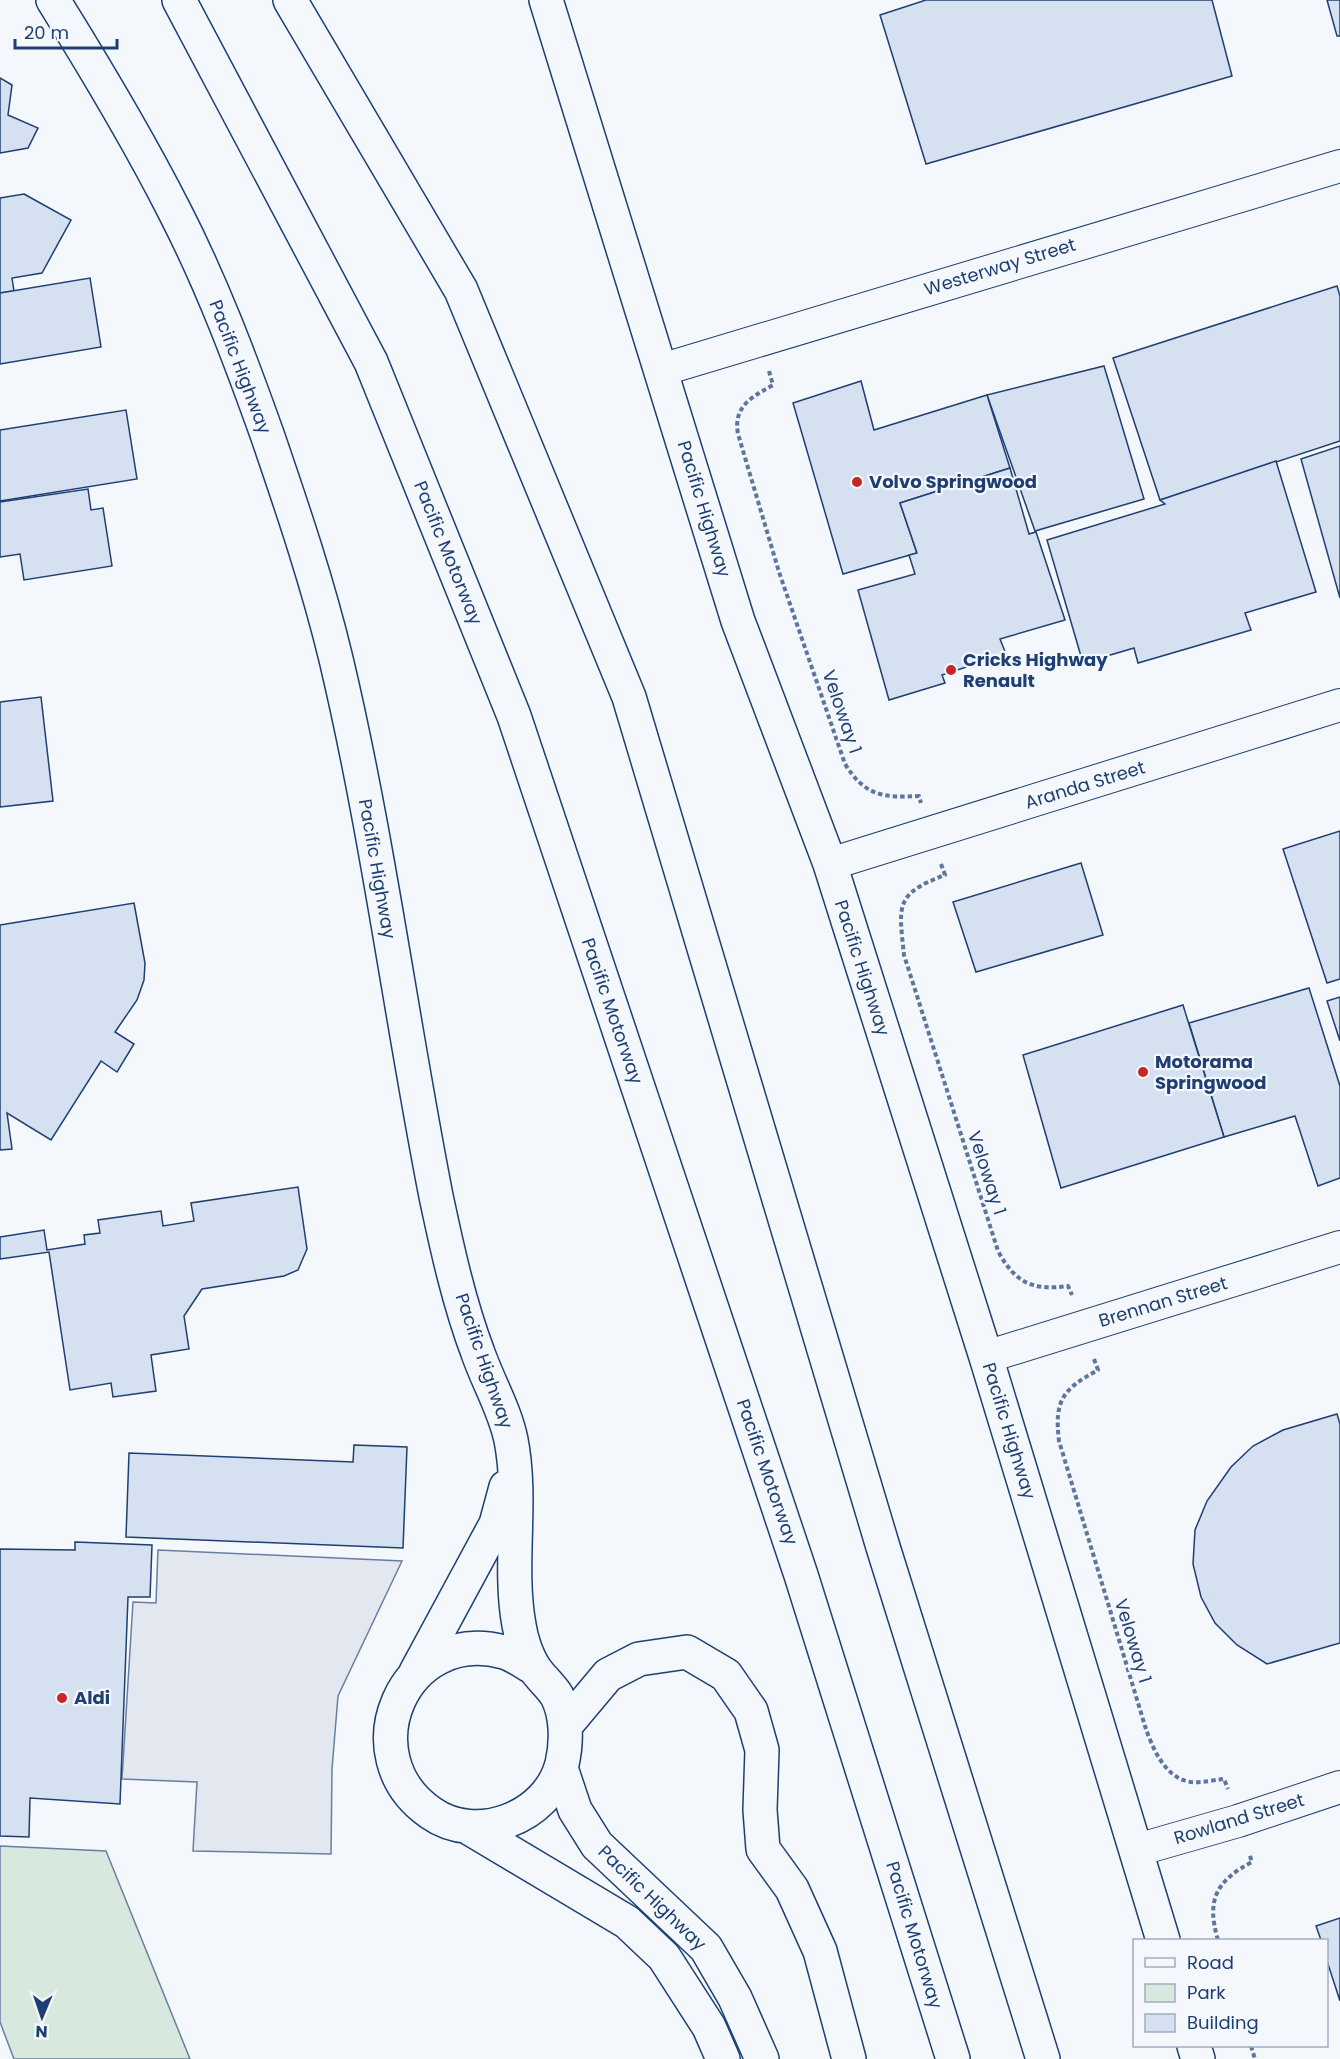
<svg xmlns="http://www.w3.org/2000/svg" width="1340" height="2059" font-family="Poppins,sans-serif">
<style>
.green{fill:#d7e8df;stroke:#687fa3;stroke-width:1.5}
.parking{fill:#e3e8f0;stroke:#687fa3;stroke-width:1.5}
.building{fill:#d5e0f0;stroke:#1d3f73;stroke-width:1.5}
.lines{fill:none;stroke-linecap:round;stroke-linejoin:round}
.street-casing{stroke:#1d3f73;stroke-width:34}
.secondary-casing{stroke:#1d3f73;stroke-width:36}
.highway-casing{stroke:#1d3f73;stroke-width:36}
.path{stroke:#5e769c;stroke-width:4;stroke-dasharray:4.5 3;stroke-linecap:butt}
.street{stroke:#f4f7fb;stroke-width:32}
.secondary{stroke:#f4f7fb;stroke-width:33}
.highway{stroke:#f4f7fb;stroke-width:33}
.poi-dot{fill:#c62828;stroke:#f4f7fb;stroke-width:2}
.labels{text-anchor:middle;stroke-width:4.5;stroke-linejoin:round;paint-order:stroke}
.street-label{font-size:18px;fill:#1d3f73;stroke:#f4f7fb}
.poi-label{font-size:18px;font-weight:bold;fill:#1d3f73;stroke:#f4f7fb;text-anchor:start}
</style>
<rect width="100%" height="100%" fill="#f4f7fb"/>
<path class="green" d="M0 1846 106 1851 190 2059H14L0 2022Z"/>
<path class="parking" d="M158 1550 402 1561 338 1696 332 1769 331 1854 193 1851 197 1782 122 1779 133 1602 156 1603Z"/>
<g class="building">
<path d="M926 0H1212L1232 76 926 164 880 15Z"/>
<path d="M1327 0H1340V36H1337Z"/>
<path d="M0 78 12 85 8 115 38 128 28 148 0 153Z"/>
<path d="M24 194 71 220 42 273 12 278 14 291 0 293V198Z"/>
<path d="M90 278 101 347 0 364V293Z"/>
<path d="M1337 286 1340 296V441L1160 500 1113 358Z"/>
<path d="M1104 366 1144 499 1035 531 987 395Z"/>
<path d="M861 381 874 430 987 395 1010 468 900 503 917 553 843 574 793 403Z"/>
<path d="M126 410 137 479 0 501V430Z"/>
<path d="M1340 446V598L1301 459Z"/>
<path d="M1276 461 1316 592 1245 613 1251 630 1138 663 1134 648 1083 663 1047 540 1165 504 1160 500Z"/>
<path d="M1010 468 1029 534 1036 532 1065 620 1000 639 1006 654 942 675 945 683 889 700 858 590 915 574 909 555 917 553 900 503Z"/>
<path d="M88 489 91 510 103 508 112 566 24 580 20 554 0 557V502Z"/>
<path d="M41 697 53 801 0 807V702Z"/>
<path d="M1340 831V979L1327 983 1283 849Z"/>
<path d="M1081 863 1103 935 976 972 953 902Z"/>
<path d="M134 903 145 963 144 980 137 1000 115 1032 134 1044 117 1072 101 1061 51 1140 7 1113 12 1149 0 1150V925Z"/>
<path d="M1309 988 1340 1086V1178L1318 1186 1295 1116 1224 1137 1189 1023Z"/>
<path d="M1340 997V1041L1327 1001Z"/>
<path d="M1183 1005 1224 1137 1061 1188 1023 1055Z"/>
<path d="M298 1187 307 1249 298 1270 284 1276 202 1289 184 1316 189 1349 151 1355 156 1391 113 1397 111 1383 70 1390 49 1252 0 1259V1237L44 1230 47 1250 85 1244 84 1235 100 1233 98 1220 161 1211 163 1226 194 1221 191 1203Z"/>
<path d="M1337 1414 1340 1424V1643L1267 1664 1237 1645 1215 1623 1201 1597 1193 1564 1195 1530 1207 1501 1231 1467 1253 1446 1283 1430Z"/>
<path d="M354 1445 407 1447 403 1548 126 1537 129 1453 353 1462Z"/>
<path d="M75 1542 152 1545 150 1597H128L120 1804 30 1798 29 1837 0 1836V1549L75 1550Z"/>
<path d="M1340 1918V2001L1326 1958V1940H1321L1316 1926Z"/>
</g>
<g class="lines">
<defs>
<g id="street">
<path d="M661 370 1340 166"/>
<path d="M830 864 1340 705"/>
<path d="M986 1357 1340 1247"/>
<path d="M1137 1850 1238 1821 1340 1787"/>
</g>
<g id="secondary">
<path d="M53 0C96 69 138 139 175 212 212 284 241 361 268 437 293 510 318 584 336 659 378 836 401 1018 436 1196 447 1248 459 1303 478 1353 488 1382 505 1410 511 1440 523 1501 508 1565 519 1625 521 1639 527 1657 535 1669 541 1678 551 1686 557 1696 567 1716 567 1742 562 1764 548 1818 476 1845 431 1813 348 1756 403 1625 504 1652 514 1655 525 1663 534 1668"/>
<path d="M546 0 738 621 830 864 986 1357 1163 1940"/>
<path d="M416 1672 496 1524 506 1487"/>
<path d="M561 1768 575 1810 597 1845 706 1948 735 1998 762 2059"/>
<path d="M471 1829 627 1922 664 1957 709 2027 723 2059"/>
<path d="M1194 2046 1198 2059"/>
</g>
<g id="highway">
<path d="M179 0 371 362 514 716 801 1575 953 2059"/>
<path d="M290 0 461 290 629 697 883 1547 1043 2059"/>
<path d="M566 1725 608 1675 639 1659 687 1652 726 1675 751 1711 762 1750 760 1810 763 1849 792 1889 820 1951 849 2059"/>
</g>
</defs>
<use href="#street" class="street-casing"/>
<use href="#secondary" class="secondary-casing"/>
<use href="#highway" class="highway-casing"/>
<g class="path">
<path d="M769 371 773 385C752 397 733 406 738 434L779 572 845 764C865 796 883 798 919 796L921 803"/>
<path d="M941 864 945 875C894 894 899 906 904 955L998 1251C1015 1283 1033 1291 1068 1286L1072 1295"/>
<path d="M1094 1359 1098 1370C1063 1389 1054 1400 1059 1441L1145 1726C1152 1747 1165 1779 1191 1782 1202 1783 1214 1780 1224 1779L1228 1789"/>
<path d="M1218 1940C1206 1900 1216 1881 1252 1862L1249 1853"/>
<path d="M1251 2046 1255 2059"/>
</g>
<use href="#street" class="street"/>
<use href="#secondary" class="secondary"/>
<use href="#highway" class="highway"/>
</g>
<g class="poi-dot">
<circle cx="857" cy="482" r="6"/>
<circle cx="951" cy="670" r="6"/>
<circle cx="1143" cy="1072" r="6"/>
<circle cx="62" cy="1698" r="6"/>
</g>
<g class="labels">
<g class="street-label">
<text transform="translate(1000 267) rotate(-17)" y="6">Westerway Street</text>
<text transform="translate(240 367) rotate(69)" y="6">Pacific Highway</text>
<text transform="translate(704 509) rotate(73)" y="6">Pacific Highway</text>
<text transform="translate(448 553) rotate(68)" y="6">Pacific Motorway</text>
<text transform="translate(842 712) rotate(71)" y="6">Veloway 1</text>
<text transform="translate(1085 785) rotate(-17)" y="6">Aranda Street</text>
<text transform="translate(377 869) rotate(80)" y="6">Pacific Highway</text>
<text transform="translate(862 968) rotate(72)" y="6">Pacific Highway</text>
<text transform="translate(612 1011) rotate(71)" y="6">Pacific Motorway</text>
<text transform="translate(987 1173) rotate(72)" y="6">Veloway 1</text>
<text transform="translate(1163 1302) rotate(-17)" y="6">Brennan Street</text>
<text transform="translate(484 1361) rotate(71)" y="6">Pacific Highway</text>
<text transform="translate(1009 1431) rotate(73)" y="6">Pacific Highway</text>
<text transform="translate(767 1472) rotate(71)" y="6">Pacific Motorway</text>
<text transform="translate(1133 1641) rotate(73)" y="6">Veloway 1</text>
<text transform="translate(1239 1819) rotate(-17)" y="6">Rowland Street</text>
<text transform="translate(652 1898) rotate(44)" y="6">Pacific Highway</text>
<text transform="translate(914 1935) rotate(73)" y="6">Pacific Motorway</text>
</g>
<g class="poi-label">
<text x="869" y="488">Volvo Springwood</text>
<text x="963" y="666">Cricks Highway<tspan x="963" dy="21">Renault</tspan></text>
<text x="1155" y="1068">Motorama<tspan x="1155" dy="21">Springwood</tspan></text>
<text x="74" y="1704">Aldi</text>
</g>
</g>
<rect x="1133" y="1939" width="195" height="108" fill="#f4f7fb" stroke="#9eadc5" stroke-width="1.5"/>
<rect x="1145" y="1958" width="30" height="9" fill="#f4f7fb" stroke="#9eadc5" stroke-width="1.5"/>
<text x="1187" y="1969" font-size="18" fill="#1d3f73">Road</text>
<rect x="1145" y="1984" width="30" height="18" fill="#d7e8df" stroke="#9eadc5" stroke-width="1.5"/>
<text x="1187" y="1999" font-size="18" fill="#1d3f73">Park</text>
<rect x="1145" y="2014" width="30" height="18" fill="#d5e0f0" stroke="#9eadc5" stroke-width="1.5"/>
<text x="1187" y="2029" font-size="18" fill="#1d3f73">Building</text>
<g transform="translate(42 2017) rotate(182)" stroke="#f4f7fb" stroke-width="4.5" paint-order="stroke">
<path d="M0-4.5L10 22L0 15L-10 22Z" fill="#1d3f73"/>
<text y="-9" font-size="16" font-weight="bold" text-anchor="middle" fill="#1d3f73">N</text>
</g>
<path d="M15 39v9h102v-9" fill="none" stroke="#1d3f73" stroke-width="3"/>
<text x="24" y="39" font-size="18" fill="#1d3f73" stroke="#f4f7fb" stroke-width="4.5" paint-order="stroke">20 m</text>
</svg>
